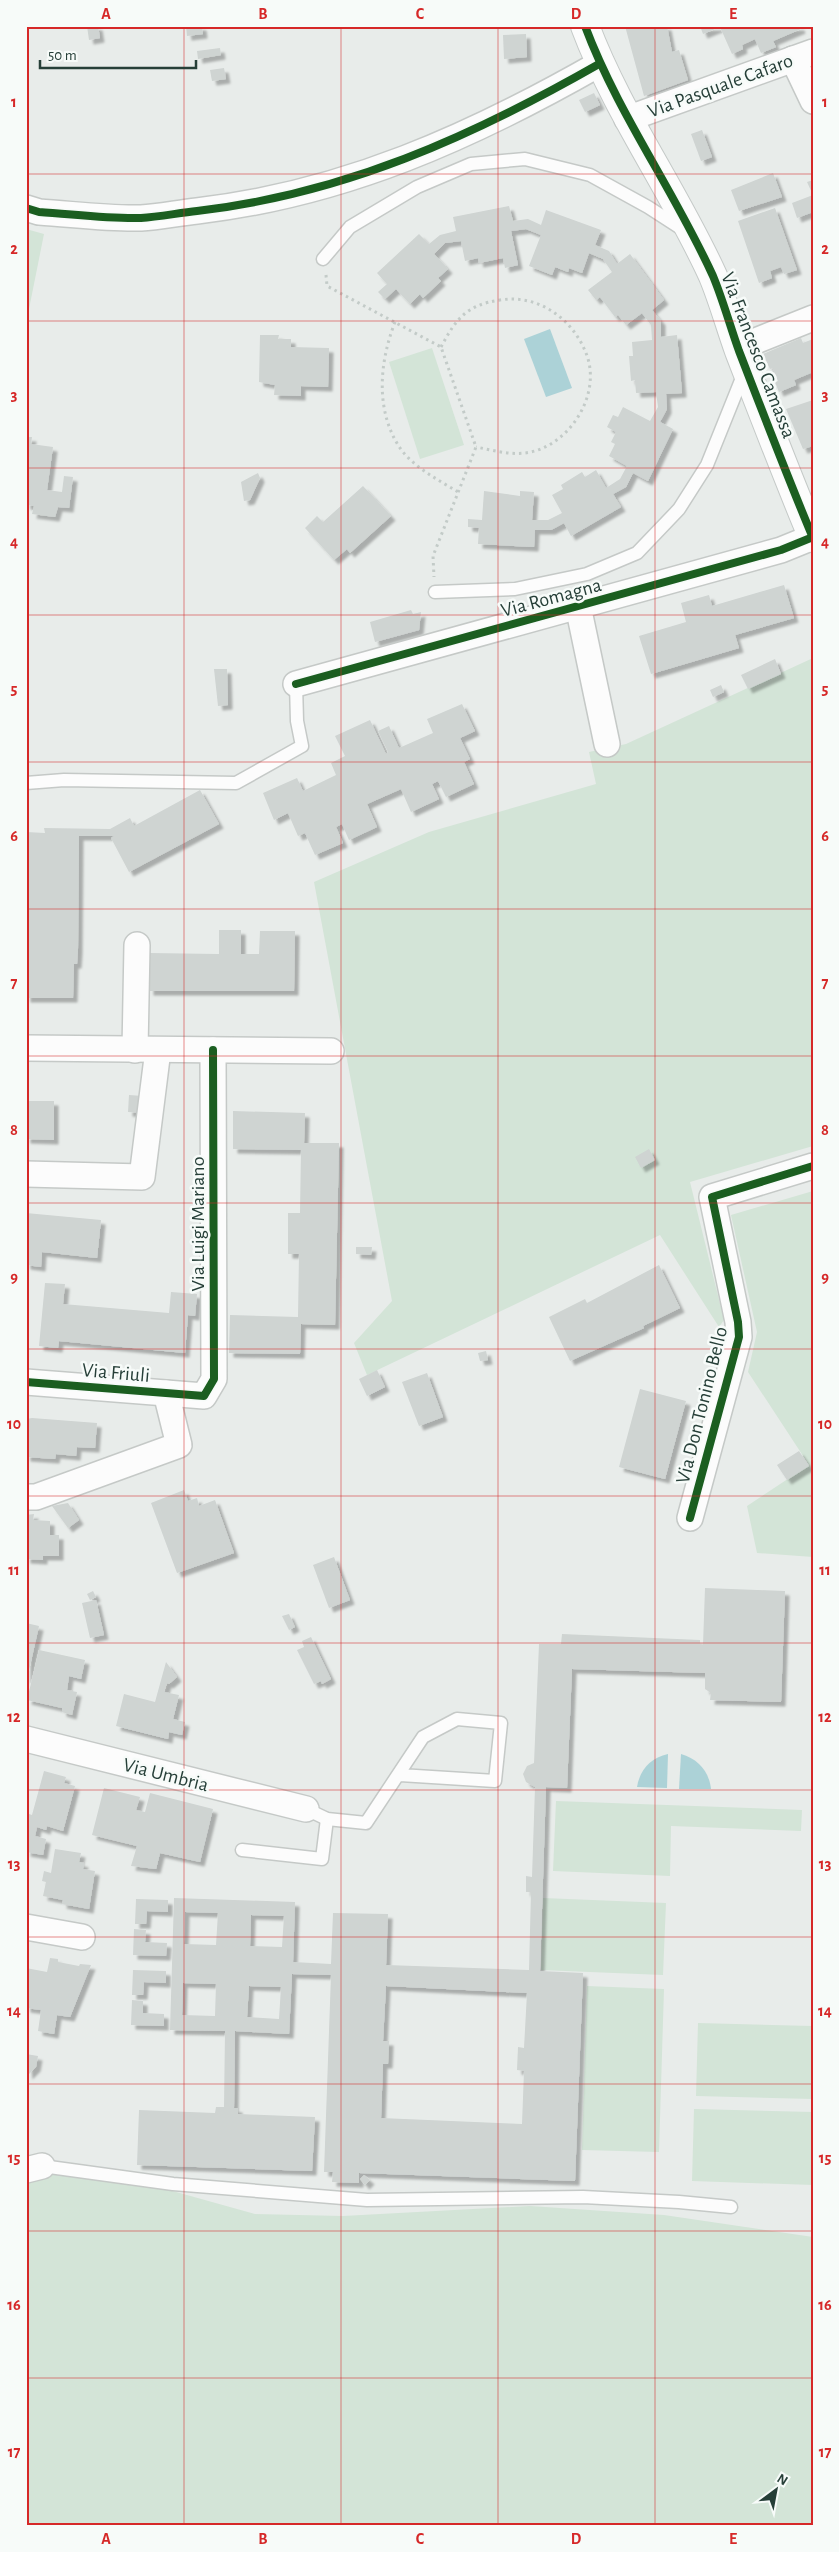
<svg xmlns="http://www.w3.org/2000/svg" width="839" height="2552" font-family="'Alegreya Sans',sans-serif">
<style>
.green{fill:#d3e4d7}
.water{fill:#acd2d7}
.building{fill:#cfd4d2;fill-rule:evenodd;filter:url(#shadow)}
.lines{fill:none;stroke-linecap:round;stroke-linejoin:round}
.lane-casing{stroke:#c5c9c7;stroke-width:15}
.street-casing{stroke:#c5c9c7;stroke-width:28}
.secondary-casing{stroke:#c4c9c7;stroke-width:30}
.path{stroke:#c3cbc8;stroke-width:3;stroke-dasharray:2.5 4;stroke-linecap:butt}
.lane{stroke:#fcfcfc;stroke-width:12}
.street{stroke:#fcfcfc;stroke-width:25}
.secondary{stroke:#fcfcfc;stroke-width:28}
.cycleway-casing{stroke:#f7fbf9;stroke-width:11}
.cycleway{stroke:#1b5e20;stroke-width:8}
.grid{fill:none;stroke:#d62828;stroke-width:1;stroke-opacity:0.55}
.labels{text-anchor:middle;stroke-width:5;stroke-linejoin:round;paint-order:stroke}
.street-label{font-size:20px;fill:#263f38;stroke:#f7fbf9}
.neatline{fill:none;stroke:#d62828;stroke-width:2}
.grid-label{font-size:16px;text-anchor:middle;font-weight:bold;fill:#d62828}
</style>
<defs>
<filter id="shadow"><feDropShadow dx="4.5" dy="4.5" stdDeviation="1" flood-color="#0004"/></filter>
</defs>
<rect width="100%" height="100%" fill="#e8ecea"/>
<g class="green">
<path d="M353 26H579V28L353 27Z"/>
<path d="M26 229 44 234 26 324Z"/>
<path d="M432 348 464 445 420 459 389 362Z"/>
<path d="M813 658V1146L690 1182 724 1320 719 1327 660 1235 367 1375 354 1343 392 1301 314 882 429 832 596 784 589 752 626 744Z"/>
<path d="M813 1191V1557L757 1553 747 1506 809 1465 748 1372 757 1332 731 1215Z"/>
<path d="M556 1801 802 1810 801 1831 671 1826 670 1876 553 1871Z"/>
<path d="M543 1898 666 1903 663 1975 541 1970Z"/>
<path d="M587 1986 664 1989 659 2152 582 2150Z"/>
<path d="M698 2023 813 2026V2099L696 2096Z"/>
<path d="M694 2109 813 2112V2185L692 2181Z"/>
<path d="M42 2171 169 2190 255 2214 343 2216 530 2206 664 2215 813 2237V2526H26V2181Z"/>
</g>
<g class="water">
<path d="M550 329 572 388 546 397 524 339Z"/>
<path d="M668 1754 667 1788 637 1787C640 1769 651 1758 668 1754Z"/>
<path d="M681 1754C698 1759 709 1771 711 1789H679Z"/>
</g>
<g class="building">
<path d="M87 26H98L100 38 89 40Z"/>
<path d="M186 26H202L203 34 187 36Z"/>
<path d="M625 26H667L672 52 679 50 688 80 644 96Z"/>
<path d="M700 26H800L801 29 773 41 776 47 761 53 755 39 742 45 743 49 732 54 720 27 703 34Z"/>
<path d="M526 34 527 57 504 59 503 35Z"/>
<path d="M220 48 221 55 198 59 197 51Z"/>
<path d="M224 68 226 79 212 81 210 70Z"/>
<path d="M594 93 600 105 585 112 579 100Z"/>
<path d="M702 130 712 157 701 161 691 134Z"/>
<path d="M773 173 782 197 739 211 731 190Z"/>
<path d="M813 180V212L797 218 792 203 813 195 807 182Z"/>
<path d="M509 206 513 221 528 219 541 225 546 210 601 230 595 245 609 251 617 264 630 254 664 300 652 310 661 321V337L677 335 682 393 666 394 667 409 660 422 673 429 648 481 633 473 626 487 613 494 621 507 571 536 564 523 551 530H535L534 547 478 544 479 528 468 527V519L482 520 484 491 520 496V491L534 492 532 520H548L562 513 552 495 563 489 561 485 582 472 585 477 596 470 606 488 620 479 627 466 609 456 615 444 611 442 616 432 607 427 613 415 618 417 623 407 650 421 658 407 656 392 636 393 635 380 631 381 629 356H633L632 342 652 340 651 325 642 313 626 325 618 315 615 317 600 297 596 300 588 290 612 272 603 259 589 253 582 273 569 268 568 272 555 267 552 275 529 266 541 235 526 229 511 231 518 265 505 268 503 258 479 263 478 258 465 261 461 241 445 243 434 254 448 269 438 278 441 281 423 298 420 294 410 304 396 289 385 299 378 292 387 284 377 273 419 234 429 244 440 235 456 231 453 217Z"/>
<path d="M775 208 797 270 784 274 781 267 770 271 772 278 759 283 738 221Z"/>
<path d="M260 335H279L278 339H291V347L329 348 328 387 301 386V396L274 395 275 385 259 382Z"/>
<path d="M801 338 803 343 813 339V372L794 380 796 385 779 392 775 382 778 381 773 368 770 369 763 354Z"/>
<path d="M813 400V446L803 449 786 409Z"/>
<path d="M26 437H32L31 444 53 447 47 490 62 492 64 476 73 477 69 508 58 507 55 517 32 514 34 506 26 505Z"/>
<path d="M258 473 260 478 250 500 244 501 241 482Z"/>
<path d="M363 486 391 516 350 553 347 549 334 560 305 528 317 516 323 522Z"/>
<path d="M784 585 794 618 735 635 739 648 651 674 639 636 686 622 681 603 709 595 712 606Z"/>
<path d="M411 610 413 614 421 612 419 630 375 642 370 622Z"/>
<path d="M775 659 781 674 748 689 741 675Z"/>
<path d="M214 669H227L228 705 218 706Z"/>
<path d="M721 685 724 692 713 697 710 690Z"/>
<path d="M462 704 475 731 460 738 470 759 464 762 474 784 446 797 438 781 432 784 439 799 411 812 401 789 367 804 377 827 349 840 342 824 336 827 343 843 315 855 305 833 298 836 288 813 274 820 263 793 297 778 303 791 336 775 331 763 345 756 335 736 370 720 386 754 388 752 378 731 389 726 399 748 433 733 427 719Z"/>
<path d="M200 790 219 824 129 872 111 838 114 836H79L78 949 77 964H74L73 998H26V832L45 833 44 828 110 829 130 818 134 826Z"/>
<path d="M219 930H241V954H259L260 931H295L294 991H149V953L219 954Z"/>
<path d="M129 1095 143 1096 142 1113 128 1112Z"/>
<path d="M26 1101H54V1140L26 1139Z"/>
<path d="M233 1111 305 1113 304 1143H339L335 1325 301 1324 300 1354 229 1353 230 1315 298 1317 299 1254H288V1213H300L301 1150 233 1149Z"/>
<path d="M649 1149 655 1160 641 1168 635 1157Z"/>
<path d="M26 1213 101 1220 97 1258 42 1252 41 1267 26 1265Z"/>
<path d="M356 1247H372L371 1255 356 1254Z"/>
<path d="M659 1265 680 1308 643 1326 644 1328 570 1361 549 1317 585 1299 587 1303Z"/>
<path d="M45 1283 65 1284 63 1304 169 1313 171 1292 197 1294 195 1316 188 1315 185 1353 59 1341 58 1348 39 1346Z"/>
<path d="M486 1351 488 1360 480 1361 478 1353Z"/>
<path d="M377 1370 385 1387 367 1396 359 1379Z"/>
<path d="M427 1373 443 1417 419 1426 402 1382Z"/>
<path d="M640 1389 686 1401 665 1479 619 1467Z"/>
<path d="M32 1418 97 1423 95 1448 77 1447 76 1456 56 1454 55 1459 26 1457V1419Z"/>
<path d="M799 1451 809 1466 787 1480 777 1465Z"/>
<path d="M184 1490 188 1501 197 1498 199 1506 215 1500 234 1553 177 1573 151 1503Z"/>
<path d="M68 1503 79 1520 68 1528 52 1506Z"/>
<path d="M34 1514 33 1520 50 1521V1535H59V1556H43V1560L26 1559V1515Z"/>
<path d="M334 1557 350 1600 329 1608 313 1565Z"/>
<path d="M705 1588 785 1591 781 1702 710 1700 711 1693 705 1689V1673L572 1669 567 1788 546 1787 540 1971 583 1973 575 2181 359 2173V2183L332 2182 333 2172H324L331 1975 292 1974 289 2034 235 2031 234 2108H238V2114L315 2117 312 2171 137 2165 139 2110 215 2113 216 2107H224L225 2031 170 2030 174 1898 295 1902 293 1962 331 1964 333 1913 388 1914 386 1965 529 1970 531 1892H526V1876L532 1877 535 1787 526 1782 523 1774 527 1766 534 1763 539 1644H561L562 1634 700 1640V1644L703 1645ZM185 1912 218 1913 216 1945 184 1944ZM251 1915 284 1916 282 1947 250 1946ZM183 1983 216 1984 215 2016 182 2015ZM249 1986 281 1987 279 2019 247 2017ZM386 1986 527 1993 524 2048 518 2047 517 2070 524 2071 522 2124 381 2118 383 2064H388L389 2041H383Z"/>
<path d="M93 1591 96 1597 90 1600 87 1594Z"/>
<path d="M96 1600 104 1635 90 1638 82 1603Z"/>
<path d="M289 1614 295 1627 289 1630 282 1616Z"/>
<path d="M26 1623 39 1626 27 1679H26Z"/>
<path d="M311 1637 331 1679 322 1684 321 1681 314 1684 297 1650 304 1647 302 1641Z"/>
<path d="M39 1650 85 1660 81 1679 69 1676 67 1690 77 1692 72 1715 62 1712V1708L27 1700Z"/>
<path d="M166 1662 177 1677 169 1684 167 1683 164 1692 179 1695 173 1719 185 1722 182 1735 169 1732 168 1739 116 1726 124 1694 155 1702Z"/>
<path d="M44 1771 66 1777 64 1783 75 1786 63 1831 47 1826 46 1830 37 1827 35 1836 46 1839 43 1855 26 1852 29 1835 26 1834V1813L32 1815Z"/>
<path d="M104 1788 140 1797 136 1810 145 1812 150 1793 213 1809 200 1862 160 1853 156 1869 131 1866 137 1846 92 1835Z"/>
<path d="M55 1849 81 1853 79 1862 84 1863 83 1869 95 1871 89 1909 62 1904 63 1900 43 1896 46 1882 42 1881 44 1871 51 1873Z"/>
<path d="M136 1899 168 1900V1912L147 1911 146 1924H135Z"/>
<path d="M134 1929 146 1930 145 1942 167 1943 166 1956 133 1955Z"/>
<path d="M50 1958 58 1959V1962L79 1966 80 1964 91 1965 70 2017 57 2015 54 2034 38 2031 41 2010 26 2008V1968L47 1972Z"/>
<path d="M133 1970 166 1971V1983L144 1982 143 1995H132Z"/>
<path d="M132 2000 143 2001V2013L164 2014V2026L131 2025Z"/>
<path d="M26 2054 38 2056 36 2067 28 2075Z"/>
<path d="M364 2175 370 2180 365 2185 360 2179Z"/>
</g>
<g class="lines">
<defs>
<g id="lane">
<path d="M323 259 350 227 417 187 471 164 525 159 590 175 648 207 682 229"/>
<path d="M435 592 515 589 587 574 637 553 679 509 707 465 744 373"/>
<path d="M26 783 64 780 236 783 302 746 297 721 296 684"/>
<path d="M306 1809 327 1819 366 1823 423 1737 457 1719 501 1723 495 1781 400 1775"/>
<path d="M242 1850 322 1859 327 1819"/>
<path d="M42 2166 173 2184 367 2200 583 2197 679 2202 731 2207"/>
</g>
<g id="street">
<path d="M793 59 813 101"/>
<path d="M627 119 813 52"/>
<path d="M26 208 39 212C72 214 107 219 141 218 159 217 178 213 197 211 344 194 471 137 599 64"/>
<path d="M738 348 813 318"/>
<path d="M578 606 607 744"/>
<path d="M296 684 781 550 813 537"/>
<path d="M26 1048 331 1051"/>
<path d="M135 1050 137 945"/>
<path d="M26 1174 142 1177 158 1050"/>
<path d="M26 1382 204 1396 214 1379 213 1050"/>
<path d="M26 1497H36L179 1445 166 1393"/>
<path d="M690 1518 739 1337 738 1322 712 1197 813 1166"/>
<path d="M26 1739 306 1809"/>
<path d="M26 1927 82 1937"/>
<path d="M26 2170 42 2166"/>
</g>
<path id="secondary" d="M585 26C618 114 674 190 713 276 723 300 730 326 739 351 763 413 787 476 813 538"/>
</defs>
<use href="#lane" class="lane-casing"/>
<use href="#street" class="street-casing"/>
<use href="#secondary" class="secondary-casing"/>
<g class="path">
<path d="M326 275 327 286 441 347 476 447 433 556 434 577"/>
<path d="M395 322C380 361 375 407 398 445 411 466 437 479 458 492"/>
<path d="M441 347C456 319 466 305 500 300 538 294 572 318 586 353 603 395 568 448 525 453 508 455 492 450 476 447"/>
</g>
<use href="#lane" class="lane"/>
<use href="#street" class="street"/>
<use href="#secondary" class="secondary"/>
<defs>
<g id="cycleway">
<path d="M585 26C618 114 674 190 713 276 723 300 730 326 739 351 763 413 787 476 813 538"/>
<path d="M26 208 39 212C72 214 107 219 141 218 159 217 178 213 197 211 344 194 471 137 599 64"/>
<path d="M296 684 781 550 813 537"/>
<path d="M26 1382 204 1396 214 1379 213 1050"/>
<path d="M690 1518 739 1337 738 1322 712 1197 813 1166"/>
</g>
</defs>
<use href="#cycleway" class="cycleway-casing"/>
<use href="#cycleway" class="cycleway"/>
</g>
<path class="grid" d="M184 26V2526M341 26V2526M498 26V2526M655 26V2526M26 174H813M26 321H813M26 468H813M26 615H813M26 762H813M26 909H813M26 1056H813M26 1203H813M26 1349H813M26 1496H813M26 1643H813M26 1790H813M26 1937H813M26 2084H813M26 2231H813M26 2378H813"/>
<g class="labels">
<g class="street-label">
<text transform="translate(720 85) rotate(-20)" y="7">Via Pasquale Cafaro</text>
<text transform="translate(759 355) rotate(69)" y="7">Via Francesco Camassa</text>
<text transform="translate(551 597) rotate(-15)" y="7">Via Romagna</text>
<text transform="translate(197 1224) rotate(-90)" y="7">Via Luigi Mariano</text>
<text transform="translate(116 1372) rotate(5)" y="7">Via Friuli</text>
<text transform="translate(701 1405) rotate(-76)" y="7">Via Don Tonino Bello</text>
<text transform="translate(166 1774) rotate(14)" y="7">Via Umbria</text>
</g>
</g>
<rect width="839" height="2552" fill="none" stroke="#f7fbf9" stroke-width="55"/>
<g transform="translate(776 2490) rotate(32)" stroke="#f7fbf9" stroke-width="4" paint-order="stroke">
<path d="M0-4L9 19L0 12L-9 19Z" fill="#263f38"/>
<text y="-8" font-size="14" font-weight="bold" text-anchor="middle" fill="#263f38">N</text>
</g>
<path d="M40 60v8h156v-8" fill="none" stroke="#263f38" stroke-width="2.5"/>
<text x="48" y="60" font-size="15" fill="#263f38" stroke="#f7fbf9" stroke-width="4" paint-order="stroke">50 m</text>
<rect x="28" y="28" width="784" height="2496" class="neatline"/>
<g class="grid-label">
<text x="106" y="19">A</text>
<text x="263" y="19">B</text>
<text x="420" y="19">C</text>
<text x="576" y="19">D</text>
<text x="733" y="19">E</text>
<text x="14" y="107">1</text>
<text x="825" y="107">1</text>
<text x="14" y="254">2</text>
<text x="825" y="254">2</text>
<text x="14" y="400">3</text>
<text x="825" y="400">3</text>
<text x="14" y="547">4</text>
<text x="825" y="547">4</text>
<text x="14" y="694">5</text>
<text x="825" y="694">5</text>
<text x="14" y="841">6</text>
<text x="825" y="841">6</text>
<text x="14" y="988">7</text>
<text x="825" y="988">7</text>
<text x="14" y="1135">8</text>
<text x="825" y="1135">8</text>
<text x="14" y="1282">9</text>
<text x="825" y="1282">9</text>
<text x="14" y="1429">10</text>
<text x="825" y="1429">10</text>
<text x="14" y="1575">11</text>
<text x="825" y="1575">11</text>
<text x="14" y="1722">12</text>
<text x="825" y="1722">12</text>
<text x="14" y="1869">13</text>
<text x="825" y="1869">13</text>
<text x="14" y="2016">14</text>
<text x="825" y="2016">14</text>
<text x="14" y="2163">15</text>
<text x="825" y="2163">15</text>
<text x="14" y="2310">16</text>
<text x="825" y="2310">16</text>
<text x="14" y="2457">17</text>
<text x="825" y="2457">17</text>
<text x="106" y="2544">A</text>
<text x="263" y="2544">B</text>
<text x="420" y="2544">C</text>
<text x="576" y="2544">D</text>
<text x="733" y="2544">E</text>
</g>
</svg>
